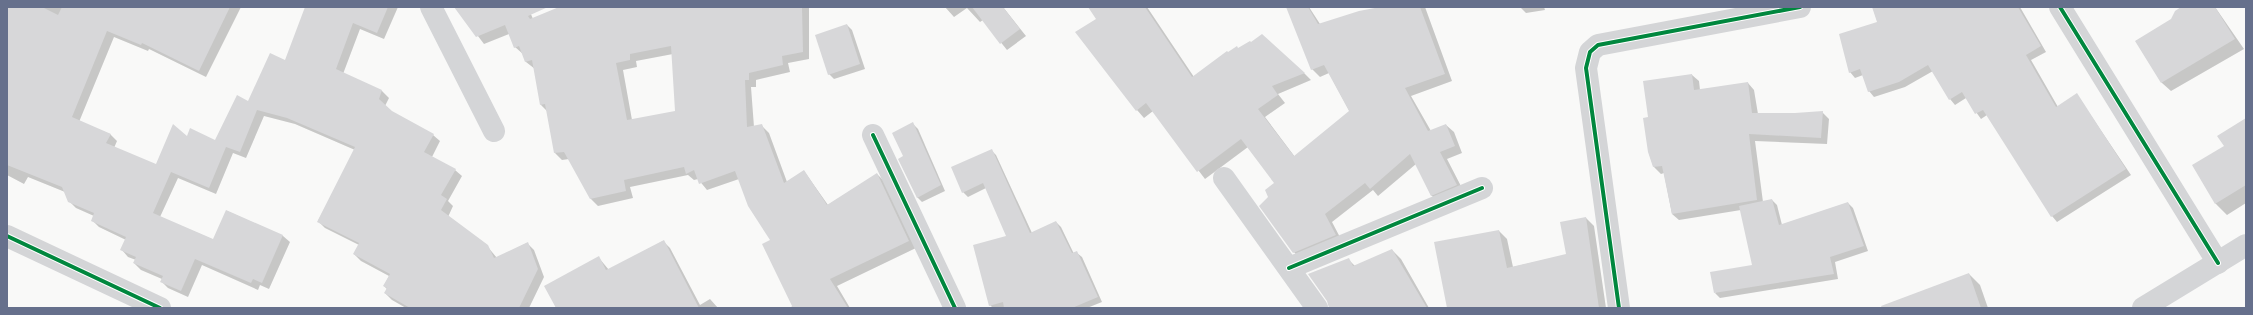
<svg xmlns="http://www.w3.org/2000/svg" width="2253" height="315" font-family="'Roboto Condensed',sans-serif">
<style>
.shadow{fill:#0003;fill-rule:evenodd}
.building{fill:#d7d7d9;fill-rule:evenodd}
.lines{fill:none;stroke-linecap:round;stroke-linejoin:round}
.minor{stroke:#d4d5d7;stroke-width:22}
.tertiary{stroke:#d4d5d7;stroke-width:22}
.cycleway-casing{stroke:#fff;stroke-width:6}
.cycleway{stroke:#00873e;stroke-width:4}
</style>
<rect width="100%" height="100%" fill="#f9f9f8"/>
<g class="shadow">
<path d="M7 7H241L206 77 149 49 148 51 114 37 79 122 110 134 117 141 114 148 156 166 187 138 216 141 286 61 306 7H398L384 39 360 29 343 74 382 91 389 98 385 106 391 112 433 135 440 141 432 157 455 170 462 176 448 201 453 206 448 217 487 246 497 258 527 243 534 250 544 277 529 308H406L392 300 385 293 387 289 384 286 389 276 361 261 354 254 359 245 325 228 318 221 355 150 295 124 264 116 246 158 233 153 216 194 178 178 160 217 214 240 227 211 283 236 290 242 269 289 260 285 258 290 202 265 188 297 168 288 161 281 162 279 141 270 134 263 136 260 128 257 122 250 126 240 99 227 92 220 94 216 76 208 69 201 65 192 28 177 24 184 7 175Z"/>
<path d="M456 7H528L533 19 575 7H809V59L788 63 790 72 756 80V87H751L754 127 762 126 769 133 787 182 804 171 828 205 877 174 884 181 916 248 837 286 850 308H789L793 306 771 240 739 179 707 190 698 179 694 180 688 175 630 187 633 198 598 206 591 199 569 159 562 160 555 153 547 111 541 105 535 69 526 62 523 54 515 47 509 34 484 44ZM673 54 676 112 632 120 623 70 637 67 636 61Z"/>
<path d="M945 7H1003L1026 36 1007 50 983 20 980 22 967 8 954 17Z"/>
<path d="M1089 7H1147L1194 77 1304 73 1311 80 1278 94 1285 103 1265 117 1295 157 1350 112 1329 73 1320 77 1312 69 1287 7H1309L1320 24 1383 7H1425L1452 81 1411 96 1431 131 1446 125 1454 132 1462 153 1447 159 1464 192 1439 203 1431 195 1416 164 1378 196 1373 190 1332 222 1343 243 1301 260 1294 252 1270 197 1276 183 1248 147 1205 179 1153 111 1144 118 1137 110 1077 33 1097 19Z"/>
<path d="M1520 7H1544L1545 10 1526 13Z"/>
<path d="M1873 7H2020L2046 52 2031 60 2058 107 2077 95 2131 175 2057 222 2052 216 1987 115 1981 119 1966 98 1955 105 1950 99 1933 71 1905 87 1874 97 1869 91 1863 75 1855 78 1850 72 1879 23Z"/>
<path d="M2183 7H2215L2244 49 2171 91 2162 83 2136 41 2172 20Z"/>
<path d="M847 25 852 30 865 69 834 79 829 74Z"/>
<path d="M1692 75 1699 81 1700 90 1748 83 1754 90 1758 114H1795L1822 112 1829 119 1827 144 1755 141 1763 202 1772 200 1777 205 1782 225 1848 203 1853 208 1868 251 1835 262 1838 279 1720 298 1715 293 1753 266 1741 210 1679 220 1672 214 1664 173 1661 174 1654 167 1649 118Z"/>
<path d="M2246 119V203L2227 215 2216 204 2194 165 2225 147Z"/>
<path d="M913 124 918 129 945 191 922 202 917 197Z"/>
<path d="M991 150 996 155 1032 233 1056 222 1061 227 1074 254 1077 253 1082 257 1102 302 1087 308H993L990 305 1007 236 986 188 968 197 963 192Z"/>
<path d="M1586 218 1594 226 1606 308H1448L1499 231 1507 239 1513 267 1567 255Z"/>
<path d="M663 241 670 248 700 305 710 299 718 308H557L599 258 609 270Z"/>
<path d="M1392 250 1401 259 1429 308H1330L1328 300 1348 259 1355 266Z"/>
<path d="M1969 274 1980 285 1988 308H1905Z"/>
</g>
<g class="building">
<path d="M7 7H42L58 15 62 7H230L199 71 142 43 141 45 107 31 72 117 111 134 106 143 156 164 173 124 187 136 190 128 215 140 237 95 248 101 270 53 285 60 305 7H388L377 33 353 23 336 69 382 90 379 99 392 111 434 134 424 152 456 169 441 195 447 199 441 210 488 245 494 258 528 242 538 269 519 308H410L384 293 387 288 383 286 390 274 353 254 359 243 317 222 355 147 287 118 257 110 240 152 226 147 209 188 171 172 153 213 213 239 226 210 283 235 262 283 253 279 251 283 195 259 181 291 160 282 163 276 133 263 136 257 120 250 126 237 91 221 94 213 68 202 62 187 7 165Z"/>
<path d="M454 7H548L528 16 530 19 559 7H802L803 52 782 56 783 65 749 73V80H745L747 127 762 124 784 183 804 170 827 205 877 173 909 241 830 279 848 308H793L762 244 770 240 748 206 735 171 699 184 694 170 686 174 684 167 624 180 626 191 590 199 564 152 554 153 545 104 540 105 532 60 525 62 519 46 514 48 505 25 476 37ZM671 46 675 111 627 120 616 63 630 60V54Z"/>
<path d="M972 7H1003L1020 29 1000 44Z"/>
<path d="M1088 7H1145L1192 77 1227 51 1228 52 1237 46 1238 48 1250 41 1251 42 1262 34 1305 73 1272 86 1278 95 1258 109 1294 156 1349 111 1324 65 1311 70 1286 7H1308L1318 24 1359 11 1380 7H1420L1445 74 1405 88 1428 131 1446 124 1455 146 1440 152 1457 185 1431 196 1410 154 1370 189 1365 183 1325 214 1336 235 1293 253 1259 206 1268 197 1265 190 1274 183 1241 139 1197 172 1146 103 1136 111 1075 32 1096 19Z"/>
<path d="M1872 7H2018L2041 46 2026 55 2056 107 2077 93 2126 169 2051 217 1983 110 1975 114 1962 92 1949 100 1928 65 1899 82 1868 92 1860 69 1849 73 1839 34 1877 22Z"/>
<path d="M2181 7H2215L2235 39 2161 83 2135 41 2171 19 2175 11Z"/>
<path d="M847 24 860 64 828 75 815 35Z"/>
<path d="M1692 74 1694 90 1748 82 1752 113H1795L1823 111 1821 138 1749 134 1757 200 1672 214 1662 166 1653 167 1648 152 1643 118 1648 117 1643 81Z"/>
<path d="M2246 118V185L2215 204 2192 165 2224 146 2217 136Z"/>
<path d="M913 122 941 185 917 198 898 159 903 156 892 133Z"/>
<path d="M992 149 1030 233 1056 221 1072 253 1077 251 1098 297 1072 308H1004L1003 302 989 306 973 245 1006 236 983 183 962 193 951 167Z"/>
<path d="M1772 199 1779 225 1848 202 1864 246 1830 257 1834 274 1714 293 1710 272 1752 265 1739 206Z"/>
<path d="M1586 217 1599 308H1447L1434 242 1499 230 1507 268 1566 254 1560 222Z"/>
<path d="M664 240 699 308H556L544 286 599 256 606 270Z"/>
<path d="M1392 249 1427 308H1329L1327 301 1308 274 1349 258 1353 266Z"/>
<path d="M1969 273 1981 308H1882L1881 306Z"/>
</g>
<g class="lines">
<g class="minor">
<path d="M431 7 494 131"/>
<path d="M2060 7 2218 263"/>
<path d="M873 135 955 308"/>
<path d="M1224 178 1317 308"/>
<path d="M7 236 160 308"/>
<path d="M1289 268 1482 188"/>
<path d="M1619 308 1586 68 1590 52 1598 45 1800 7"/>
</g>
<path class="tertiary" d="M2143 308 2246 245"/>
<defs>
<g id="cycleway">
<path d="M2060 7 2218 263"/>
<path d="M873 135 955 308"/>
<path d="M7 236 160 308"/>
<path d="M1289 268 1482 188"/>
<path d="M1619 308 1586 68 1590 52 1598 45 1800 7"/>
</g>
</defs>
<use href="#cycleway" class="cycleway-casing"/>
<use href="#cycleway" class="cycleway"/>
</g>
<rect width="2253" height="315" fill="none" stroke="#66708c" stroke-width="16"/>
</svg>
